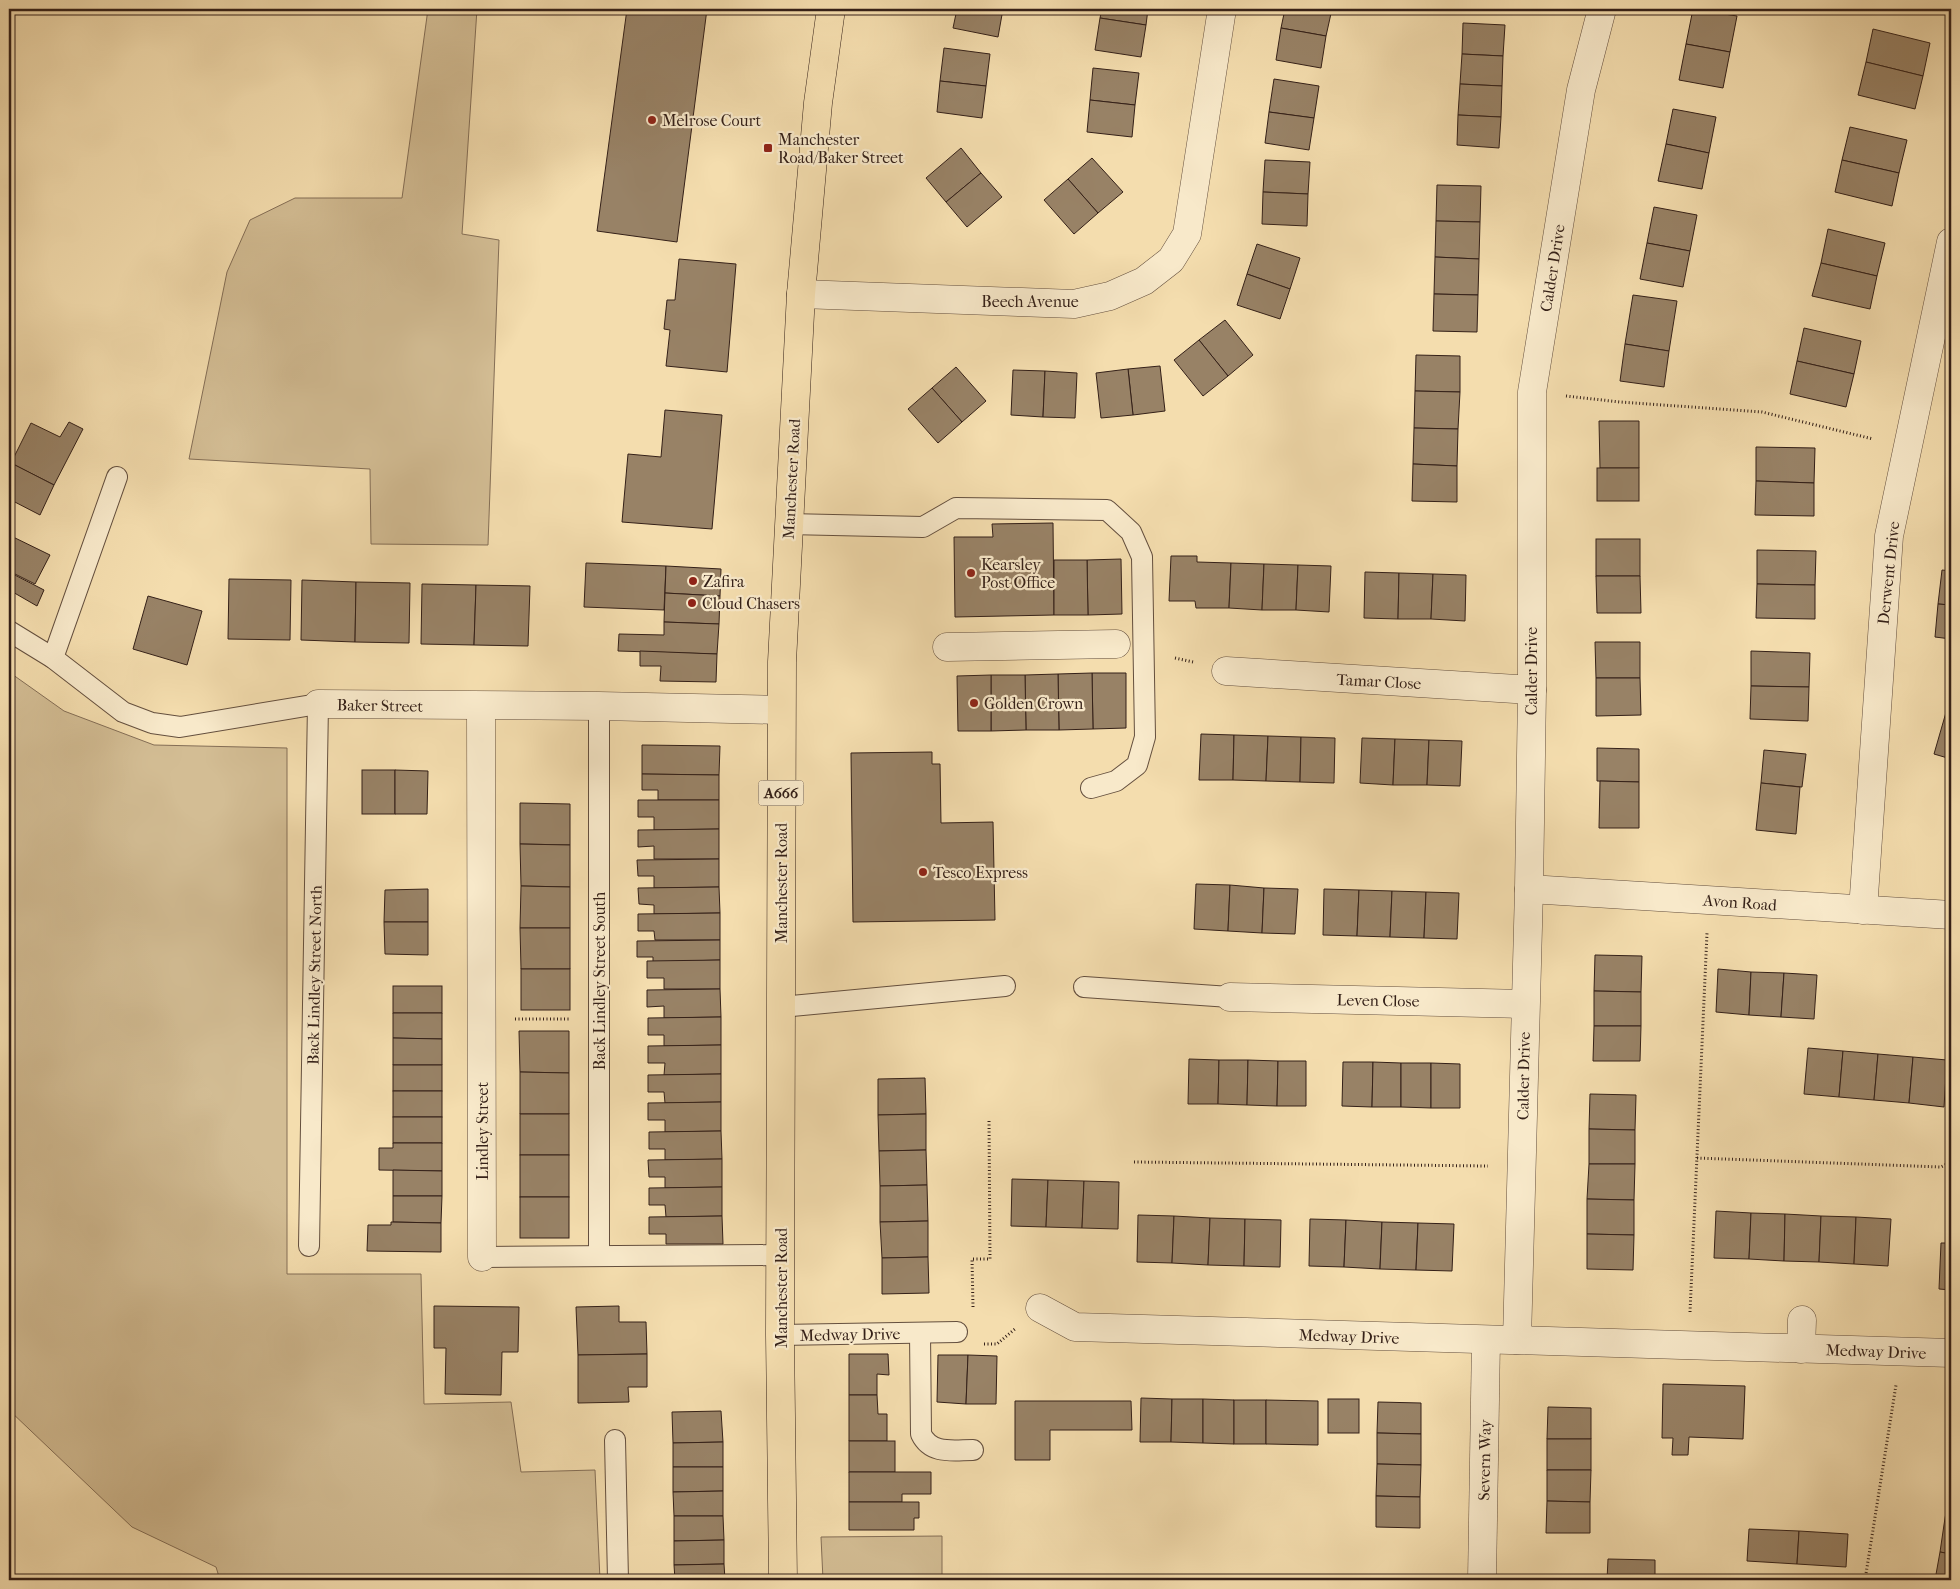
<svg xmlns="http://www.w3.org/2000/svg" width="1960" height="1589" font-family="'IM FELL French Canon',serif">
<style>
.green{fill:#d3bd94;stroke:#846e56}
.building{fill:#988266;stroke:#342018}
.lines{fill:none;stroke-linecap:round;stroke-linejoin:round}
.lane-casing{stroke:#644f3e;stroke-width:22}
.street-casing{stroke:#644f3e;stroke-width:29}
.primary-casing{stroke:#342018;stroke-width:29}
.path{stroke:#342018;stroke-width:3;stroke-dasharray:1 2.5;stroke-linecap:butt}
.lane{stroke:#f8e9ca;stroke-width:20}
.street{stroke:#f8e9ca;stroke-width:28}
.primary{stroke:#f4ddae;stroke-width:28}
.poi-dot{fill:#8f2418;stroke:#f8e9ca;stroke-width:2}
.labels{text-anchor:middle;stroke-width:4.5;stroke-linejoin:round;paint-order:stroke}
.shield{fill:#f8e9ca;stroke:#6f5c4d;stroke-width:1}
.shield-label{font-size:15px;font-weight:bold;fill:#342018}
.poi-label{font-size:16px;fill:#342018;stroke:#f8e9ca;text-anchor:start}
.street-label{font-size:16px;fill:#342018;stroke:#f8e9ca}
</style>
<rect width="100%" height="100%" fill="#f4ddae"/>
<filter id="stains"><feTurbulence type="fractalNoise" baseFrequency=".004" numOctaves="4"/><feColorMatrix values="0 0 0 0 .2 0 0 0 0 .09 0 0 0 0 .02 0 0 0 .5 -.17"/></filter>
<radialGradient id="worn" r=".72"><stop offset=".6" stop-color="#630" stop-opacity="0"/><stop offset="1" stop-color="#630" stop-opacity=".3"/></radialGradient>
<g class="green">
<path d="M428 9H477L462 234 499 240 488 545 371 544 370 469 189 459 227 272 250 220 295 198H402Z"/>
<path d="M9 672 64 711 154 745 287 748V1274H421L424 1404 511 1402 521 1472 595 1470 600 1580H220L216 1567 132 1527 9 1410Z"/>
<path d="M942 1536V1580H823L821 1537Z"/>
</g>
<g class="building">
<path d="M627 9H707L677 242 597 231Z"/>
<path d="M957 9H1003L998 37 953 28Z"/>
<path d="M1102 9H1148L1146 25 1100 18Z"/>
<path d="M1285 9H1332L1326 36 1281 28Z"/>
<path d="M1693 9 1737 16 1730 52 1686 44Z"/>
<path d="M1100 18 1146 25 1141 57 1095 50Z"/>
<path d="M1463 23 1505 25 1503 56 1462 54Z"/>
<path d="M1281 28 1326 36 1321 68 1276 60Z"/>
<path d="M1873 29 1930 43 1923 76 1866 62Z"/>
<path d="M1686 44 1730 52 1723 88 1679 80Z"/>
<path d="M944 48 990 54 986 86 940 81Z"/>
<path d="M1462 54 1503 56 1502 86 1460 84Z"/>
<path d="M1866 62 1923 76 1915 109 1858 95Z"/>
<path d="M1093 68 1139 73 1135 105 1090 100Z"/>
<path d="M1274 79 1319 86 1314 118 1269 112Z"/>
<path d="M940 81 986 86 982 118 937 112Z"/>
<path d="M1460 84 1502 86 1501 117 1458 115Z"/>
<path d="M1090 100 1135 105 1132 137 1087 132Z"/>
<path d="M1673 109 1716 117 1709 153 1666 144Z"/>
<path d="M1269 112 1314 118 1309 150 1265 143Z"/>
<path d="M1458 115 1501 117 1499 148 1457 145Z"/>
<path d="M1850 127 1907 140 1899 173 1842 160Z"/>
<path d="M1666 144 1709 153 1702 189 1658 181Z"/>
<path d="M961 148 981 173 946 202 926 178Z"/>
<path d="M1092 158 1123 192 1098 213 1068 179Z"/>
<path d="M1265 160 1310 162 1308 194 1263 192Z"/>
<path d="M1842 160 1899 173 1892 206 1835 192Z"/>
<path d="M981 173 1002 197 967 227 946 202Z"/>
<path d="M1068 179 1098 213 1074 234 1044 200Z"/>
<path d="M1437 185 1481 186 1480 222 1436 221Z"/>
<path d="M1263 192 1308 194 1307 226 1262 224Z"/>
<path d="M1654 207 1697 215 1690 251 1647 243Z"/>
<path d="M1436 221 1480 222 1479 259 1435 257Z"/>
<path d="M1828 229 1885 243 1877 276 1821 263Z"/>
<path d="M1647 243 1690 251 1683 287 1640 279Z"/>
<path d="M1257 244 1300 258 1290 289 1247 274Z"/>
<path d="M1435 257 1479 259 1478 295 1434 294Z"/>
<path d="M679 259 736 264 727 372 666 366 670 330 664 329 667 300H675Z"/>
<path d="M1821 263 1877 276 1870 309 1812 296Z"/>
<path d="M1247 274 1290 289 1280 319 1237 305Z"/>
<path d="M1434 294 1478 295 1477 332 1433 331Z"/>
<path d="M1633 295 1677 301 1669 351 1625 344Z"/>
<path d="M9 317H13L9 354Z"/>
<path d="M1225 320 1253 355 1228 376 1199 340Z"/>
<path d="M1804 328 1861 341 1854 374 1797 361Z"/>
<path d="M1199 340 1228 376 1203 396 1174 360Z"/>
<path d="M1625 344 1669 351 1664 387 1620 381Z"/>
<path d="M1416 355 1460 356V392L1415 391Z"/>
<path d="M1797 361 1854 374 1846 407 1790 394Z"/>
<path d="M1160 366 1165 411 1133 415 1128 369Z"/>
<path d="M956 367 986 401 962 422 932 388Z"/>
<path d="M1128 369 1133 415 1101 418 1096 373Z"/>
<path d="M1013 370 1045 371 1043 417 1011 415Z"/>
<path d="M1045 371 1077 373 1075 418 1043 417Z"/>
<path d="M932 388 962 422 938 443 908 409Z"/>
<path d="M1415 391 1460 392 1458 429 1414 428Z"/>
<path d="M665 410 722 415 712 529 622 522 628 454 661 457Z"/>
<path d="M1599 421H1639V468H1600Z"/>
<path d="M69 422 83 429 54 485 11 463 31 423 60 437Z"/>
<path d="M1414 428 1458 429 1457 466 1413 464Z"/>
<path d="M1756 447 1815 448 1814 483 1756 481Z"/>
<path d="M11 463 54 485 40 515 11 500 9 504V467Z"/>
<path d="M1413 464 1457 466V502L1412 501Z"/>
<rect x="1597" y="468" width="42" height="33"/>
<path d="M1756 481 1814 483V516L1755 515Z"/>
<path d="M1053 523 1054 615 955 617 954 537H993L992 524Z"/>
<path d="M9 535 50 555 35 584 9 571Z"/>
<rect x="1596" y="539" width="44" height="37"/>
<path d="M1757 550 1816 551 1815 585 1757 584Z"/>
<path d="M1171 556H1197V562L1231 563 1229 608H1196L1195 601H1169Z"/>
<path d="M1121 559 1122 614 1088 615 1087 560Z"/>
<path d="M1054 560H1087L1088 615H1054Z"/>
<path d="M586 563 666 566 664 610 584 607Z"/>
<path d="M1231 563 1264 564 1262 610 1229 608Z"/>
<path d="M1264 564 1298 565 1296 610H1262Z"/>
<path d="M1298 565 1331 566 1329 612 1296 610Z"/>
<path d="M666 566 721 569 720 596 665 593Z"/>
<path d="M1942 570 1951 571V605L1938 604Z"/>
<path d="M9 572 44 590 37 606 11 591 9 596Z"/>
<path d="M1365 572 1399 573 1398 619 1364 618Z"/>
<path d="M1399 573 1433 574 1431 619H1398Z"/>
<path d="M1433 574 1466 575 1465 621 1431 619Z"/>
<path d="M1596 576H1640L1641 613H1597Z"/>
<path d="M229 579 291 580 290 640 228 639Z"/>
<path d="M302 580 356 582 355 642 301 640Z"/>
<path d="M356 582 410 583 409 643 355 642Z"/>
<path d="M422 584 476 585 474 645 421 644Z"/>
<path d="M1757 584 1815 585V619L1756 618Z"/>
<path d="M476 585 530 586 528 646 474 645Z"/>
<path d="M665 593 720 596 719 624 664 622Z"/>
<path d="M148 596 202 611 187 665 133 649Z"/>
<path d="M1938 604 1951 605V639L1935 637Z"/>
<path d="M664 622 719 624 717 654 618 651 619 634 664 635Z"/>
<path d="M1595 642H1640V678H1596Z"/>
<path d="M640 651 717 654 716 682 660 681 661 666H640Z"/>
<path d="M1751 651 1810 653 1809 687 1751 686Z"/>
<path d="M1092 673H1126V728L1093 729Z"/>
<path d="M1092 673 1093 729 1059 730 1058 674Z"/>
<path d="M1058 674 1059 730H1026L1025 675Z"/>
<path d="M991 675H1025L1026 730 991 731Z"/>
<path d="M991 675V731H958L957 676Z"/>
<path d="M1596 678H1640L1641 715 1596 716Z"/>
<path d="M1751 686 1809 687 1808 721 1750 719Z"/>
<path d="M1951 695V759L1934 754Z"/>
<path d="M1201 734 1234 735 1233 780H1199Z"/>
<path d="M1234 735 1268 736 1266 781 1233 780Z"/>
<path d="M1268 736 1301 737 1300 782 1266 781Z"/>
<path d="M1301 737 1335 738 1334 783 1300 782Z"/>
<path d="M1362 738 1395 739 1393 785 1360 783Z"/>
<path d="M1395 739 1429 740 1427 785H1393Z"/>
<path d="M1429 740 1462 741 1460 786 1427 785Z"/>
<path d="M642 745 720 746 719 775 642 774Z"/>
<path d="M1597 748 1639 749V782L1597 781Z"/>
<path d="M1764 750 1806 754 1802 787 1761 783Z"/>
<path d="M932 752V764H940L941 823 993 822 995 920 853 922 851 753Z"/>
<rect x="362" y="770" width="33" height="44"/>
<path d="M395 770 428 771 427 814H395Z"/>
<path d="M642 774 719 775V800H658V790H642Z"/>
<path d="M1600 781 1639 782V828H1599Z"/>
<path d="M1761 783 1800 787 1796 834 1756 830Z"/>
<path d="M638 800H719V829L654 830V817H638Z"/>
<path d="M520 803 570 804V845L520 844Z"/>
<path d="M719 829V859H654V846L638 847V830Z"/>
<path d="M520 844 570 845V887L521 886Z"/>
<path d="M719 859V887L654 888V876H638L637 860Z"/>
<path d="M1196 884 1230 885 1228 931 1194 929Z"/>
<path d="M1230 885 1264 888 1262 933 1228 931Z"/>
<path d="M521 886 570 887V928H520Z"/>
<path d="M719 887 720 913 654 914V905L639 904 638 888Z"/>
<path d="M1264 888 1298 889 1295 934 1262 933Z"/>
<path d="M428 889V922H384L385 890Z"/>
<path d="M1324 889 1359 890 1357 936 1323 935Z"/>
<path d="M1359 890 1392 891 1390 937 1357 936Z"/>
<path d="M1392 891 1426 892 1424 938 1390 937Z"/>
<path d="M1426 892 1459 893 1457 939 1424 938Z"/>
<path d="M720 913V940H655L654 931H638V914Z"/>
<path d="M384 922H428V955L385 954Z"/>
<path d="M520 928H570V969H521Z"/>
<path d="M720 940V960L653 962V957H637V941Z"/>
<path d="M1595 955 1642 956 1641 992 1594 991Z"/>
<path d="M720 960V989H664V978H647V961Z"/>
<rect x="521" y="969" width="49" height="41"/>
<path d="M1718 969 1751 972 1749 1015 1716 1012Z"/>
<path d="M1751 972 1784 973 1781 1017 1749 1015Z"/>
<path d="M1784 973 1817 975 1814 1019 1781 1017Z"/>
<rect x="393" y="986" width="49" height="27"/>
<path d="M1951 987V1042L1947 1041Z"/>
<path d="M720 989 721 1017 664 1018V1006L647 1007V990Z"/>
<path d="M1594 991 1641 992V1026H1594Z"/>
<path d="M393 1013H442V1039L393 1038Z"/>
<path d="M721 1017V1045L664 1046V1035H648V1018Z"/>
<path d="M1594 1026H1641L1640 1061H1593Z"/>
<path d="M519 1031H569V1073L520 1072Z"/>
<path d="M393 1038 442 1039V1065H393Z"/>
<path d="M721 1045V1074L664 1075 665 1063H648V1046Z"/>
<path d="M1808 1048 1843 1051 1839 1097 1804 1094Z"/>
<path d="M1843 1051 1878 1054 1874 1100 1839 1097Z"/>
<path d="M1878 1054 1913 1057 1909 1103 1874 1100Z"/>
<path d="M1913 1057 1947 1060 1944 1107 1909 1103Z"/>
<path d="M1189 1059 1219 1060 1218 1104H1188Z"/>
<path d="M1219 1060H1248L1247 1105 1218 1104Z"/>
<path d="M1248 1060 1278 1061 1277 1106 1247 1105Z"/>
<path d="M1278 1061H1306V1106H1277Z"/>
<path d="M1343 1062H1373L1372 1107 1342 1106Z"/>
<path d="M1373 1062 1401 1063V1107H1372Z"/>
<path d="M1401 1063H1431V1108L1401 1107Z"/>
<path d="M1431 1063 1460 1064V1108H1431Z"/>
<rect x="393" y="1065" width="49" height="26"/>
<path d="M520 1072 569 1073V1114H520Z"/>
<path d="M721 1074V1102L665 1103 664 1092H648V1075Z"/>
<path d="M925 1078 926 1114 878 1115V1079Z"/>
<rect x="393" y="1091" width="49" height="26"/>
<path d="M1590 1094 1636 1095 1635 1130 1589 1129Z"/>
<path d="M721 1102V1131L665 1132V1120H648V1103Z"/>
<rect x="520" y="1114" width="49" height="41"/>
<path d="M926 1114V1150L879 1151 878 1115Z"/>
<rect x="393" y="1117" width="49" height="26"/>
<path d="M1589 1129 1635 1130V1164H1589Z"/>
<path d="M721 1131 722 1159 665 1160V1149H649V1132Z"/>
<path d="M393 1143H442V1171L379 1170V1148H393Z"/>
<path d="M926 1150 927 1185 880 1186 879 1151Z"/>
<rect x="520" y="1155" width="49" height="42"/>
<path d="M722 1159V1187L665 1188V1177H649L648 1160Z"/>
<path d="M1589 1164H1635L1634 1200 1587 1199Z"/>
<path d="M393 1170 442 1171V1196H393Z"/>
<path d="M1012 1179 1048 1180 1046 1227 1011 1226Z"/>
<path d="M1048 1180 1084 1181 1082 1228 1046 1227Z"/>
<path d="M1084 1181 1119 1182 1118 1229 1082 1228Z"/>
<path d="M927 1185 928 1221 880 1222V1186Z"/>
<path d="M722 1187V1216L666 1217 665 1205H649V1188Z"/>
<path d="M393 1196H442L441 1223 393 1222Z"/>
<rect x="520" y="1197" width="49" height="41"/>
<path d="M1587 1199 1634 1200V1235L1587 1234Z"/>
<path d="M1716 1211 1751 1213 1749 1259 1714 1258Z"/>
<path d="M1751 1213 1785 1214 1784 1261 1749 1259Z"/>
<path d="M1785 1214 1821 1216 1819 1262 1784 1261Z"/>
<path d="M1138 1215 1174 1216 1172 1263 1137 1262Z"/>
<path d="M722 1216 723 1244H666V1234H649V1217Z"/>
<path d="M1174 1216 1210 1218 1208 1265 1172 1263Z"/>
<path d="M1821 1216 1856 1217 1854 1264 1819 1262Z"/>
<path d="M1856 1217 1891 1219 1888 1266 1854 1264Z"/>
<path d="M1210 1218 1245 1219 1244 1266 1208 1265Z"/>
<path d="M1245 1219 1281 1220 1280 1267 1244 1266Z"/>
<path d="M1310 1219 1346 1220 1344 1267 1309 1266Z"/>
<path d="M1346 1220 1382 1222 1380 1269 1344 1267Z"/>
<path d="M928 1221V1257L882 1258 880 1222Z"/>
<path d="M391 1222 441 1223V1252L367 1251 368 1225H391Z"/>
<path d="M1382 1222 1418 1223 1416 1270 1380 1269Z"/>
<path d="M1418 1223 1454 1224 1452 1271 1416 1270Z"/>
<path d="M1587 1234 1634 1235 1633 1270 1587 1269Z"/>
<path d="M1941 1243H1951V1290L1939 1289Z"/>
<path d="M928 1257 929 1293 882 1294V1258Z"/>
<path d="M434 1306 519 1307 518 1352H502L501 1395 445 1394 446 1348H434Z"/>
<path d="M619 1306V1322H646L647 1354 578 1355 576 1307Z"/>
<path d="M647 1354V1387H628L629 1402 578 1403V1355Z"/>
<path d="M849 1354H888L889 1375 877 1374V1395H849Z"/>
<path d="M938 1355H968L966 1404 937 1402Z"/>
<path d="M968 1355 997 1356 996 1404H966Z"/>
<path d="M1663 1384 1745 1386 1743 1439 1689 1437 1688 1455H1672L1673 1438H1662Z"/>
<path d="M849 1395H877L878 1414H887V1441H849Z"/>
<path d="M1141 1398 1172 1399 1171 1442H1140Z"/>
<path d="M1172 1399H1203V1443L1171 1442Z"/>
<path d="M1203 1399 1234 1400V1444L1203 1443Z"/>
<rect x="1328" y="1399" width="31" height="34"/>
<rect x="1234" y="1400" width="32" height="44"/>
<path d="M1266 1400 1318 1401V1445L1266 1444Z"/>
<path d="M1015 1401H1131L1132 1430H1050V1460H1015Z"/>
<path d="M1378 1402 1421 1403V1434L1377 1433Z"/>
<path d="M1548 1407 1591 1408V1439H1547Z"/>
<path d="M721 1411 723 1442 673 1443 672 1412Z"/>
<path d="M1377 1433 1421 1434V1465L1377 1464Z"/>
<rect x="1547" y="1439" width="44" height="31"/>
<rect x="849" y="1441" width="46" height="31"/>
<path d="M723 1442V1467H673V1443Z"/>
<path d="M1377 1464 1421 1465 1420 1497 1376 1496Z"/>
<path d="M673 1467H723V1491L673 1492Z"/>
<path d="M1547 1470H1591L1590 1502 1547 1501Z"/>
<path d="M849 1472H931V1494H902V1502H849Z"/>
<path d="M1951 1486V1519L1945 1518Z"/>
<path d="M723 1491V1516H674L673 1492Z"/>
<path d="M1376 1496 1420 1497V1528L1376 1527Z"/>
<path d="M1547 1501 1590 1502V1533H1546Z"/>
<path d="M849 1502H919V1518H914V1530H849Z"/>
<path d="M674 1516H723L724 1540 674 1541Z"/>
<path d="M1945 1518 1951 1519V1554L1940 1552Z"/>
<path d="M1749 1529 1799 1531 1797 1564 1747 1561Z"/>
<path d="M1799 1531 1848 1534 1846 1567 1797 1564Z"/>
<path d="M724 1540V1564L674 1565V1541Z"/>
<path d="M1940 1552 1951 1554V1580H1935Z"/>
<path d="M1608 1559 1655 1560V1580H1607Z"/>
<path d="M724 1564 725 1580H675L674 1565Z"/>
</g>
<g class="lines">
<defs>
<g id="lane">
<path d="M788 524 923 527 956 508 1107 510 1131 532 1142 557 1145 737 1137 765 1116 781 1091 788"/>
<path d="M9 631 53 658 123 712 152 723 180 727 318 704 309 1246"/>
<path d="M53 658 117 477"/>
<path d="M599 706V1256"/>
<path d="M1084 987 1230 997"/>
<path d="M781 1007 1005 986"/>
<path d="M482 1257 782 1255"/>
<path d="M920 1333 921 1434C931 1455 953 1450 973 1450"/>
<path d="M780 1335 957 1332"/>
<path d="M615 1440 618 1580"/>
</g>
<g id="street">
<path d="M801 294 1074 304 1110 296 1144 281 1171 260 1187 234 1222 9"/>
<path d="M947 647 1116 644"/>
<path d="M1226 671 1532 690"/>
<path d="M318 704 599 706 781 710"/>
<path d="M481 706 482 1257"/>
<path d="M1529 889 1951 915"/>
<path d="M1863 910 1889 536 1951 242"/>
<path d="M1230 997 1525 1004"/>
<path d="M1040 1308 1075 1327 1951 1353"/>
<path d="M1517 1340 1529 889 1532 690V392L1581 90 1602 9"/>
<path d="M1801 1349 1802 1320"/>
<path d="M1482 1580 1486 1340"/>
</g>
<path id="primary" d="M783 1580 780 1335 782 662 801 294 818 103 831 9"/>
</defs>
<use href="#lane" class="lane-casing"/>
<use href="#street" class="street-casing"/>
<use href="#primary" class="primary-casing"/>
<g class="path">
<path d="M1566 396 1620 402 1762 412 1873 439"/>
<path d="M1175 658 1193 662"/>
<path d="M515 1019H569"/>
<path d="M1697 1158 1941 1167 1951 1162"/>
<path d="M1134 1162 1488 1166"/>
<path d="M973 1307 972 1259H990L989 1119"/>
<path d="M1690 1312 1707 933"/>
<path d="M984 1344H997L1015 1329"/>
<path d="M1865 1580 1896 1385"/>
</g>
<use href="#lane" class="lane"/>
<use href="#street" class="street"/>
<use href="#primary" class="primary"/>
</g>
<g class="poi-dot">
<circle cx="652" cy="120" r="5"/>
<rect x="763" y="143" width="10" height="10" rx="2.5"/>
<circle cx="971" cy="573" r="5"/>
<circle cx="693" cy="581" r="5"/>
<circle cx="692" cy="603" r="5"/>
<circle cx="974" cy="703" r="5"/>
<circle cx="923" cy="872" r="5"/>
</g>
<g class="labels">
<rect class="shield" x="758.5" y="780.5" width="45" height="25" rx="4"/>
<g class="shield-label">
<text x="781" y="798">A666</text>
</g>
<g class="poi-label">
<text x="662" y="126">Melrose Court</text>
<text x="778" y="145">Manchester<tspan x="778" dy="18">Road/Baker Street</tspan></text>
<text x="981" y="570">Kearsley<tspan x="981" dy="18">Post Office</tspan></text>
<text x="703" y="587">Zafira</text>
<text x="702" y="609">Cloud Chasers</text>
<text x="984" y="709">Golden Crown</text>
<text x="933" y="878">Tesco Express</text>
</g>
<g class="street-label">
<text transform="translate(1552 268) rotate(-81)" y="6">Calder Drive</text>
<text x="1030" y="307">Beech Avenue</text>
<text transform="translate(791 479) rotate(-87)" y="6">Manchester Road</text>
<text transform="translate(1888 573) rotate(-84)" y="6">Derwent Drive</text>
<text transform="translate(1531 671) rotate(-90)" y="6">Calder Drive</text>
<text transform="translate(1379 681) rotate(3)" y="6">Tamar Close</text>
<text transform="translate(380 705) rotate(1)" y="6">Baker Street</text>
<text transform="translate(781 883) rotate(-90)" y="6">Manchester Road</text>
<text transform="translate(1740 902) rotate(4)" y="6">Avon Road</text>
<text transform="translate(314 975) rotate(-89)" y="6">Back Lindley Street North</text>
<text transform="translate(599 981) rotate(-90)" y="6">Back Lindley Street South</text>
<text transform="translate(1378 1000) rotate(1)" y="6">Leven Close</text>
<text transform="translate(1523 1076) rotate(-89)" y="6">Calder Drive</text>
<text transform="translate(482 1131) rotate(-90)" y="6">Lindley Street</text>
<text transform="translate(781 1288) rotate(-90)" y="6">Manchester Road</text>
<text transform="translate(850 1334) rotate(-1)" y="6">Medway Drive</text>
<text transform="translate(1349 1336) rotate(2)" y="6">Medway Drive</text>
<text transform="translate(1876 1351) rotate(2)" y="6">Medway Drive</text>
<text transform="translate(1484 1460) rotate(-89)" y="6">Severn Way</text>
</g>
</g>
<rect width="1960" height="1589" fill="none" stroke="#f4ddae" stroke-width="30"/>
<rect x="10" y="10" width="1940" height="1569" fill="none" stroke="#342018" stroke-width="2.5"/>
<rect x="15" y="15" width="1930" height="1559" fill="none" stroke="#342018"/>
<rect width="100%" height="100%" filter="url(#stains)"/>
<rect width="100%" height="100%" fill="url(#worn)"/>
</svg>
